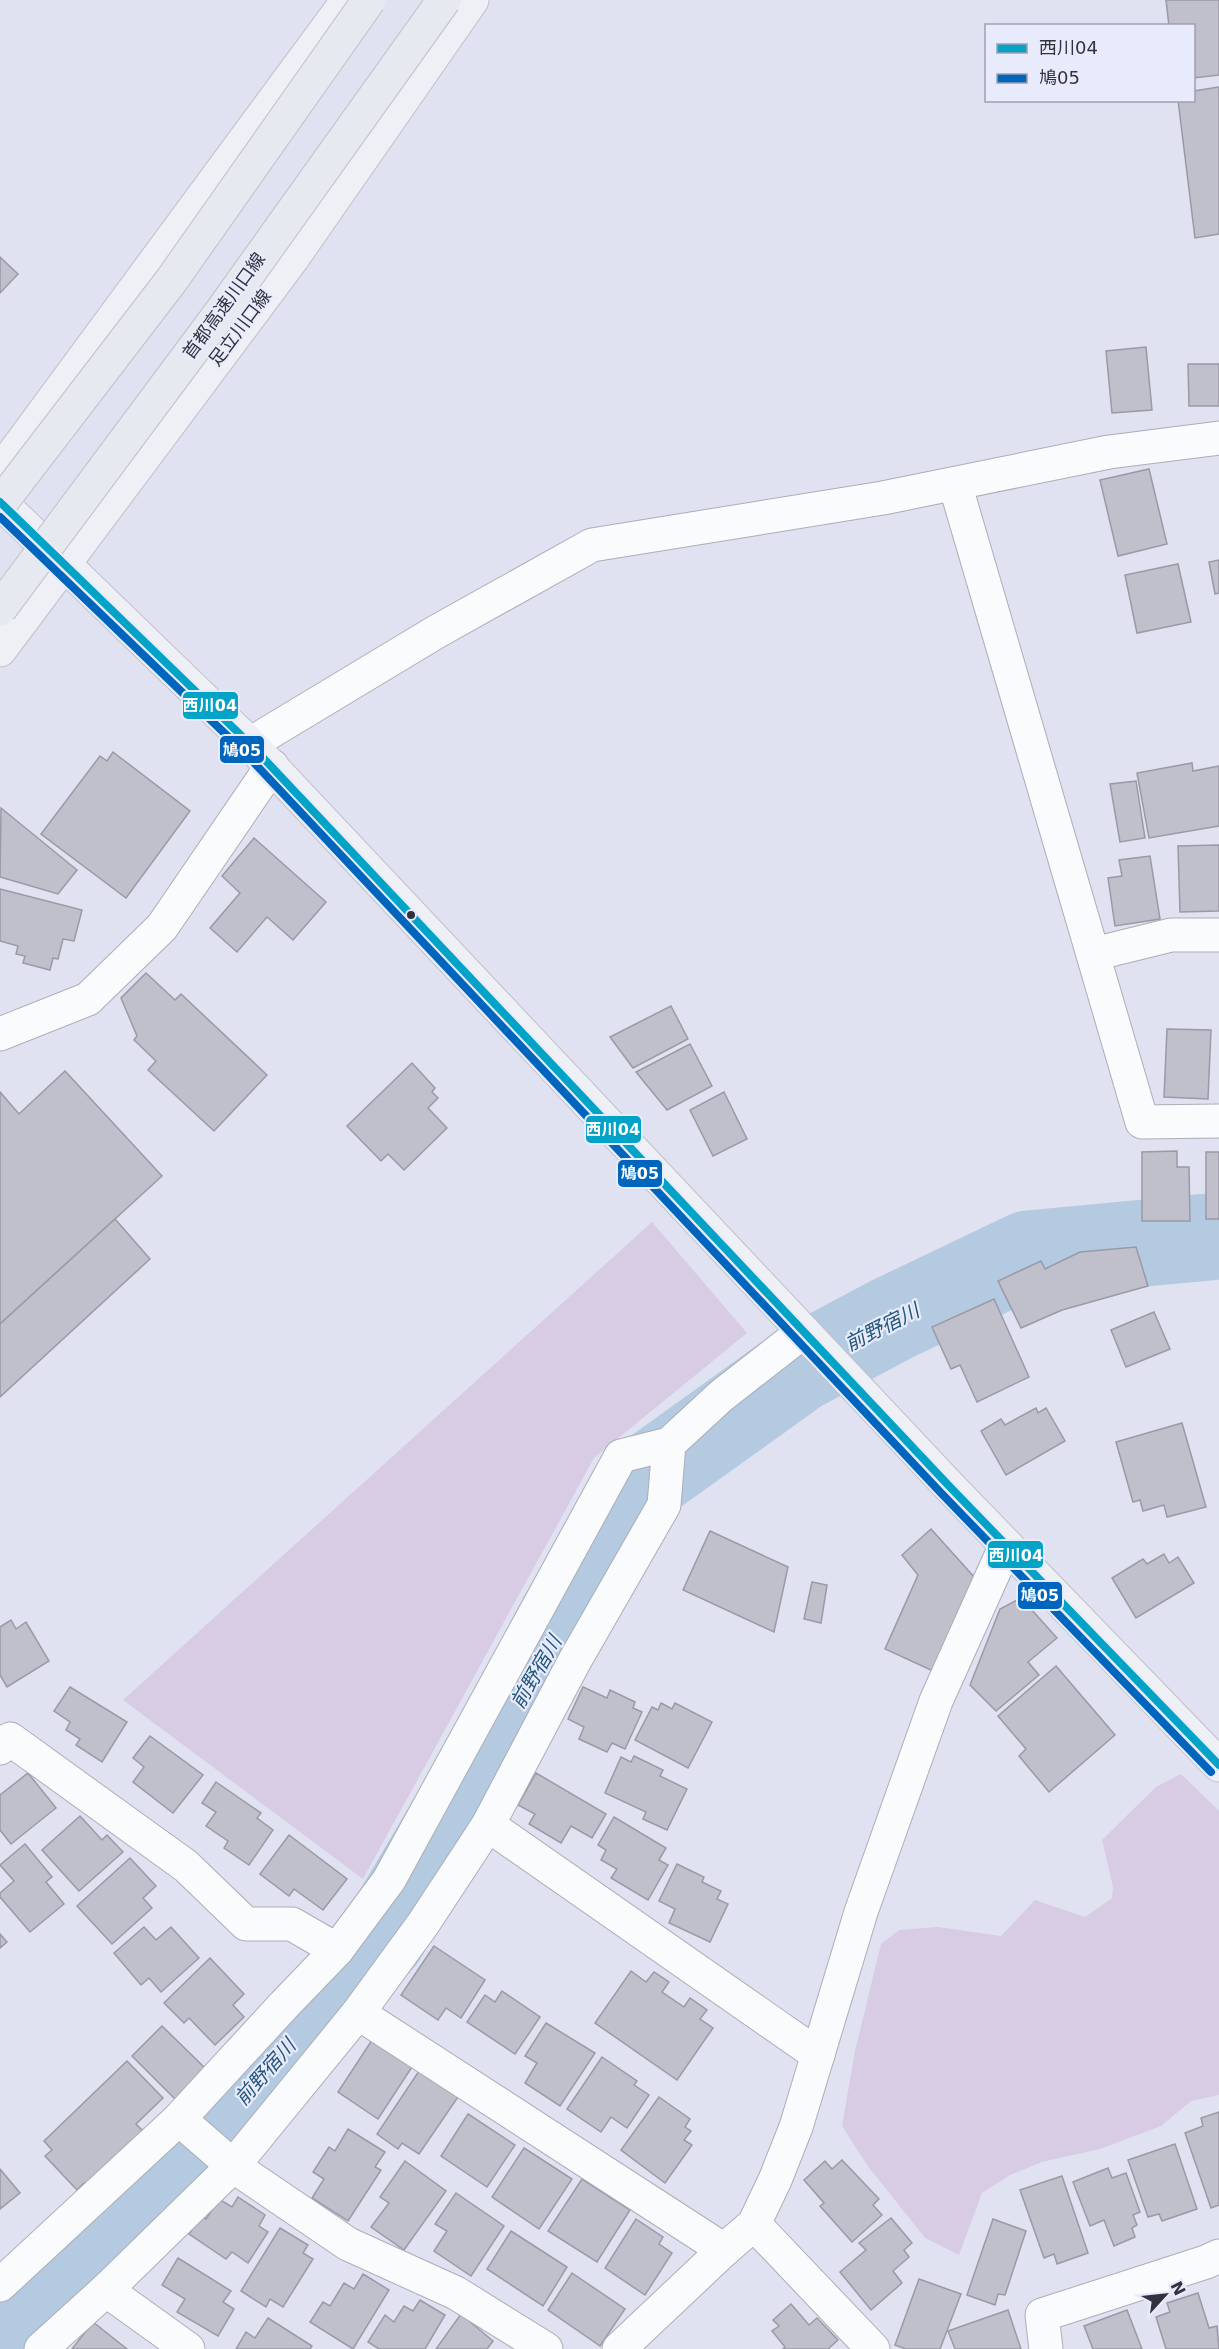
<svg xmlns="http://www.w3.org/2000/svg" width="1219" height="2349" font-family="'DejaVu Sans','Noto Sans JP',sans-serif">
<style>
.green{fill:#d7cce4}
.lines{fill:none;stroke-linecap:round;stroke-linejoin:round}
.river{stroke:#b3cae1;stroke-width:87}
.building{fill:#c0bfcc;stroke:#9a99a5;stroke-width:1.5}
.minor-casing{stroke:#abadb8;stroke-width:35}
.major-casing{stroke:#bfc0c8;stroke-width:35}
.minor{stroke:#fafbfd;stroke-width:33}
.major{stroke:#eef0f5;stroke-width:33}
.highway-bridge-casing{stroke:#bfc0c8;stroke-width:35;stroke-linecap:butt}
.highway-bridge{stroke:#e6e9ef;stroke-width:33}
.bus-1-casing{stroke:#e8ebfb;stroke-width:12}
.bus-2-casing{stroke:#e8ebfb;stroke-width:12}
.bus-1{stroke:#02a3c7;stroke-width:8}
.bus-2{stroke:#0065bd;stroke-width:8}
.bus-dot{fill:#31323d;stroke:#e8ebfb;stroke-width:2}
.labels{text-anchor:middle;stroke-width:4.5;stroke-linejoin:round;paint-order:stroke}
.street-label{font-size:18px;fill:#31323d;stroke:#e8ebfb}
.water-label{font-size:20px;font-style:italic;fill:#25577b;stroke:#e8ebfb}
.line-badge{stroke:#e8ebfb;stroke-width:2}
.badge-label{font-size:16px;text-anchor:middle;font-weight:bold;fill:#fff}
</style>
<rect width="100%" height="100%" fill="#e0e2f1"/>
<g class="green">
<path d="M652 1222 747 1333 594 1458 363 1879 123 1700Z"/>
<path d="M1181 1774 1219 1811V2095L1191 2101 1161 2126 1100 2149 1042 2162 1010 2175 982 2193 959 2255 925 2238 867 2165 842 2126 855 2051 881 1944 899 1930 938 1927 1001 1936 1035 1900 1085 1917 1112 1898 1113 1887 1102 1840 1156 1787Z"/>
</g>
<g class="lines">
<path class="river" d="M0 2334 61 2282 192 2156 382 1938 472 1786 589 1576 648 1477 800 1368 892 1319 1028 1254 1219 1236"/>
</g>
<g class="building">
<path d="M1166 0H1219V75L1194 78V26H1169Z"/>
<path d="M1219 87V234L1195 238 1178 100H1194V91Z"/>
<path d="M0 257 18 274 0 293Z"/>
<path d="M1146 347 1152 410 1112 413 1106 351Z"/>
<path d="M1188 364H1219V406H1189Z"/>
<path d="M1149 469 1167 544 1118 556 1100 480Z"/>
<path d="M1219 560V593L1215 594 1209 562Z"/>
<path d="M1178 564 1191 622 1137 633 1125 575Z"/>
<path d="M113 752 190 811 126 898 41 834 100 756 107 761Z"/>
<path d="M1192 763 1193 771 1219 766V826L1149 838 1137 773Z"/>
<path d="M1136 781 1145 838 1120 842 1110 784Z"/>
<path d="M1 808 77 870 58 894 0 877Z"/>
<path d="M254 838 326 902 293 940 267 917 237 952 210 928 240 893 222 876Z"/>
<path d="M1219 845V911L1180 912 1178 846Z"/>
<path d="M1150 856 1160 919 1115 926 1108 878 1122 876 1119 860Z"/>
<path d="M0 889 82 910 74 941 63 939 58 959 53 958 50 970 23 963 25 956 16 954 18 946 0 941Z"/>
<path d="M146 973 175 1000 181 994 267 1075 214 1131 148 1070 156 1061 134 1040 137 1036 121 998Z"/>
<path d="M671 1006 688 1039 633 1068 610 1037Z"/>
<path d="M1167 1029 1211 1030 1208 1099 1164 1097Z"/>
<path d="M690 1044 712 1086 667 1110 636 1072Z"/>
<path d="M412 1063 435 1088 432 1092 438 1098 428 1108 447 1128 404 1170 388 1154 381 1161 347 1126Z"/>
<path d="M65 1071 162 1176 0 1324V1092L19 1114Z"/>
<path d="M724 1092 747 1139 713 1156 690 1110Z"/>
<path d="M1177 1151V1167H1189L1190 1221H1142V1152Z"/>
<rect x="1206" y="1152" width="13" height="67"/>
<path d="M115 1219 150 1259 0 1397V1324Z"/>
<path d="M1136 1247 1148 1286 1062 1310 1021 1328 998 1281 1041 1261 1045 1269 1080 1252Z"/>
<path d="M994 1299 1029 1377 977 1402 960 1365 951 1369 932 1327Z"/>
<path d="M1154 1312 1170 1349 1126 1367 1111 1330Z"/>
<path d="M1036 1408 1038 1413 1046 1408 1065 1441 1006 1475 981 1431 1001 1419 1005 1425Z"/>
<path d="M1182 1423 1206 1507 1167 1517 1164 1505 1143 1511 1140 1500 1133 1502 1116 1442Z"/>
<path d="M931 1529 975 1578 933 1671 885 1649 918 1575 902 1555Z"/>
<path d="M710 1531 788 1567 774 1632 683 1590Z"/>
<path d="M1164 1554 1169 1563 1178 1557 1194 1583 1136 1618 1112 1578 1143 1559 1147 1564Z"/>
<path d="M812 1582 827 1585 821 1623 804 1619Z"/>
<path d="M1021 1598 1057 1638 1028 1662 1039 1675 996 1711 970 1685 1000 1609Z"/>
<path d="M11 1620 16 1629 26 1622 49 1661 7 1687 0 1675V1627Z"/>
<path d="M1056 1666 1115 1735 1049 1792 1019 1756 1026 1749 998 1716Z"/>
<path d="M70 1687 127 1722 102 1762 76 1745 80 1739 66 1730 70 1722 54 1711Z"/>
<path d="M583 1687 607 1698 610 1690 635 1702 633 1708 642 1712 625 1749 612 1743 607 1752 579 1739 584 1727 568 1719Z"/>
<path d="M661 1703 672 1709 675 1703 712 1722 688 1768 635 1740 652 1707 658 1710Z"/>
<path d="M150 1736 203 1775 173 1813 133 1782 144 1767 133 1758Z"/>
<path d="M634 1756 663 1770 660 1776 687 1789 667 1830 643 1819 646 1812 605 1793 621 1757 631 1762Z"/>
<path d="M28 1773 56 1808 11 1844 0 1830V1795Z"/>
<path d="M536 1773 606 1814 592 1838 571 1826 561 1843 529 1824 535 1814 518 1805Z"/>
<path d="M216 1782 261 1813 257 1818 273 1830 249 1865 224 1848 228 1841 206 1826 216 1812 202 1803Z"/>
<path d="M80 1816 102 1840 107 1835 123 1852 79 1891 42 1850Z"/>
<path d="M614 1817 666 1848 659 1860 668 1865 648 1900 611 1878 617 1869 601 1860 606 1850 598 1845Z"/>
<path d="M289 1835 347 1879 323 1910 294 1889 289 1896 260 1874Z"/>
<path d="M25 1844 52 1877 46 1882 64 1904 30 1932 0 1897V1893L14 1881 0 1865Z"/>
<path d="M130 1858 156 1886 143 1898 152 1908 112 1944 77 1906Z"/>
<path d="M677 1864 704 1877 702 1882 721 1891 717 1899 728 1904 710 1942 669 1923 675 1909 659 1901Z"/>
<path d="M144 1927 156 1940 171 1927 199 1958 161 1992 149 1978 141 1985 114 1953Z"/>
<path d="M0 1934 7 1942 0 1948Z"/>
<path d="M434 1946 485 1980 461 2018 446 2008 438 2020 401 1995Z"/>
<path d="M210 1958 244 1994 233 2005 244 2017 215 2045 189 2018 184 2023 164 2003Z"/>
<path d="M631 1971 646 1982 654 1972 669 1982 662 1992 684 2007 690 1998 707 2010 700 2019 713 2028 677 2080 595 2023Z"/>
<path d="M502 1991 540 2017 515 2054 467 2022 485 1995 495 2002Z"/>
<path d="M546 2023 595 2053 560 2106 525 2083 537 2063 525 2056Z"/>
<path d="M162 2026 206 2069 177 2101 132 2056Z"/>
<path d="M372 2040 412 2067 378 2119 338 2092Z"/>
<path d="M602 2057 637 2081 634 2085 649 2095 627 2128 611 2117 601 2132 567 2109Z"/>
<path d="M127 2061 163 2098 136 2124 146 2134 90 2189 84 2183 77 2190 45 2156 52 2150 44 2141Z"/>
<path d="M419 2071 458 2097 419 2154 402 2143 398 2149 377 2134Z"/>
<path d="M659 2097 690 2119 685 2127 691 2131 684 2140 692 2145 665 2183 621 2150Z"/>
<path d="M1219 2112V2205L1211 2208 1185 2133 1203 2126 1201 2118Z"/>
<path d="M468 2114 515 2145 487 2187 441 2156Z"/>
<path d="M348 2129 385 2152 375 2167 381 2170 348 2221 312 2198 324 2179 313 2172 329 2147 335 2151Z"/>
<path d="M1175 2144 1197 2209 1162 2221 1159 2214 1148 2217 1128 2160Z"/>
<path d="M524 2148 572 2179 539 2229 492 2197Z"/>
<path d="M842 2160 879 2199 873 2205 882 2215 852 2242 820 2206 824 2203 804 2180 825 2161 832 2169Z"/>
<path d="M405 2161 446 2191 404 2250 371 2227 389 2203 380 2197Z"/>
<path d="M1108 2168 1112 2178 1126 2173 1140 2212 1133 2215 1137 2225 1132 2228 1135 2237 1114 2246 1104 2220 1090 2226 1073 2182Z"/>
<path d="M0 2169 20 2193 0 2209Z"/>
<path d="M1062 2176 1088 2253 1057 2264 1054 2254 1044 2258 1020 2190Z"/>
<path d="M582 2179 630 2210 597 2262 548 2231Z"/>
<path d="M456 2193 504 2226 471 2276 434 2251 447 2231 435 2224Z"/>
<path d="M238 2197 265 2215 259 2226 268 2232 248 2263 232 2252 226 2259 189 2234 201 2216 206 2219 219 2199 232 2207Z"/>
<path d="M891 2218 912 2243 904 2250 909 2257 893 2271 902 2283 871 2310 840 2272 866 2250 859 2243Z"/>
<path d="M636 2219 663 2237 659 2244 672 2253 645 2295 605 2268Z"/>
<path d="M993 2219 1026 2231 1005 2295 998 2294 995 2305 967 2295Z"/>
<path d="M280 2228 308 2245 303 2253 313 2259 283 2307 270 2299 266 2307 241 2291Z"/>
<path d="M511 2231 567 2267 543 2306 487 2269Z"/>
<path d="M178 2258 231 2291 223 2302 234 2309 218 2336 177 2312 185 2299 162 2285Z"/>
<path d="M572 2273 625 2309 600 2346 548 2310Z"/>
<path d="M363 2274 389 2290 353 2349 310 2322 323 2302 330 2306 344 2283 354 2289Z"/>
<path d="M919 2279 961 2294 940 2349H906L895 2345Z"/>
<path d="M1198 2293 1209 2328 1217 2326 1219 2349H1166L1156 2317 1170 2312 1167 2303Z"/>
<path d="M420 2300 445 2315 425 2349H379L368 2342 385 2315 394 2322 404 2306 413 2311Z"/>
<path d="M791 2304 809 2325 817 2318 838 2340 828 2349H783L785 2347 772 2331 779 2326 773 2320Z"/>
<path d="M1008 2310 1021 2349H955L948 2331Z"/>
<path d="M1127 2310 1142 2349H1093L1084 2326Z"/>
<path d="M461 2314 493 2341 487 2349H436Z"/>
<path d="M268 2318 312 2346 310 2349H236L246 2332 255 2338Z"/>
<path d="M93 2322 127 2349H72Z"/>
</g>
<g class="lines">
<defs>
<g id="minor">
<path d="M955 484 1142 1122 1219 1121"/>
<path d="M250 744 436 632 592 545 883 498 1109 452 1219 438"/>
<path d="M1094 954 1171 935H1219"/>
<path d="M0 1034 88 999 162 927 272 766"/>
<path d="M0 1748 10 1739 186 1866 246 1924H292L337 1950"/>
<path d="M488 1825 818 2055"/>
<path d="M358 2013 724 2250"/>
<path d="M179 2119 233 2166 348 2244 456 2293 546 2349"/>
<path d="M754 2224 873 2349"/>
<path d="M0 2285 179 2119 284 2005 337 1950 389 1880 621 1456 669 1444 721 1396 803 1332"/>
<path d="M106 2290 188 2349"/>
<path d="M41 2349 106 2290 233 2166 358 2013 423 1924 488 1825 574 1662 664 1505 669 1444"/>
<path d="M619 2349 724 2250 754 2224 775 2180 796 2127 861 1912 936 1701 1006 1545"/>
<path d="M1046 2349 1042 2315 1206 2262 1219 2256"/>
</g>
<g id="major">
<path d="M0 472 348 0"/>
<path d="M0 502 250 744 950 1487 1219 1765"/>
<path d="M0 650 292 259 472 0"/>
</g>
</defs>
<use href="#minor" class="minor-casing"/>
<use href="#major" class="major-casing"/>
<use href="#minor" class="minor"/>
<use href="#major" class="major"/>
<defs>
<g id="highway-bridge">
<path d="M0 504 171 281 369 0"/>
<path d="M0 609 221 312 444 0"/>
</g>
</defs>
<use href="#highway-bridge" class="highway-bridge-casing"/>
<use href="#highway-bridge" class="highway-bridge"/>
<defs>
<path id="bus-1" d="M0 502 250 744 950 1487 1219 1765"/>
<path id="bus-2" d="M0 517 243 751 942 1494 1211 1772"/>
</defs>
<use href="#bus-1" class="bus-1-casing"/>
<use href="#bus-2" class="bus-2-casing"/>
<use href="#bus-1" class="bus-1"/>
<use href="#bus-2" class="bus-2"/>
</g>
<circle class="bus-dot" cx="411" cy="915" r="5"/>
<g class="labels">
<g class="street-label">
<text transform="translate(224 306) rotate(-54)" y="6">首都高速川口線</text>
<text transform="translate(240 328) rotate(-53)" y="6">足立川口線</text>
</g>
<g class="water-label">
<text transform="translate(882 1327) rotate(-27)" y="7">前野宿川</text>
<text transform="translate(536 1672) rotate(-60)" y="7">前野宿川</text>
<text transform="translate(265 2072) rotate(-49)" y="7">前野宿川</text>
</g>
</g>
<g class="line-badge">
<rect x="182" y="691" width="57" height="29" rx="6" fill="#02a3c7"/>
<rect x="219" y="735" width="46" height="29" rx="6" fill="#0065bd"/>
<rect x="585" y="1115" width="57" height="29" rx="6" fill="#02a3c7"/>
<rect x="617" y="1159" width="46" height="29" rx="6" fill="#0065bd"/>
<rect x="987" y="1540" width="57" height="29" rx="6" fill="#02a3c7"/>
<rect x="1017" y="1581" width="46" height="29" rx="6" fill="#0065bd"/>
</g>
<g class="badge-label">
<text x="210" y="711">西川04</text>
<text x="242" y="756">鳩05</text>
<text x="613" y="1135">西川04</text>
<text x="640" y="1179">鳩05</text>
<text x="1016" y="1561">西川04</text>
<text x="1040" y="1601">鳩05</text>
</g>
<rect x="985" y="24" width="210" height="78" fill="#e8ebfb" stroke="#9fa1af" stroke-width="1.5"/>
<rect x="997" y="44" width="30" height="9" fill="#02a3c7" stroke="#9fa1af" stroke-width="1.5"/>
<text x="1039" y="54" font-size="18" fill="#31323d">西川04</text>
<rect x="997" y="74" width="30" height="9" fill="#0065bd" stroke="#9fa1af" stroke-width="1.5"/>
<text x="1039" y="84" font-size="18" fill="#31323d">鳩05</text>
<g transform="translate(1165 2295) rotate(63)" stroke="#e8ebfb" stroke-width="4.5" paint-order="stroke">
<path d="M0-4.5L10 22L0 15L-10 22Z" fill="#31323d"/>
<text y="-9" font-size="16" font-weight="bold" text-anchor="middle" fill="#31323d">N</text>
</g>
</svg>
